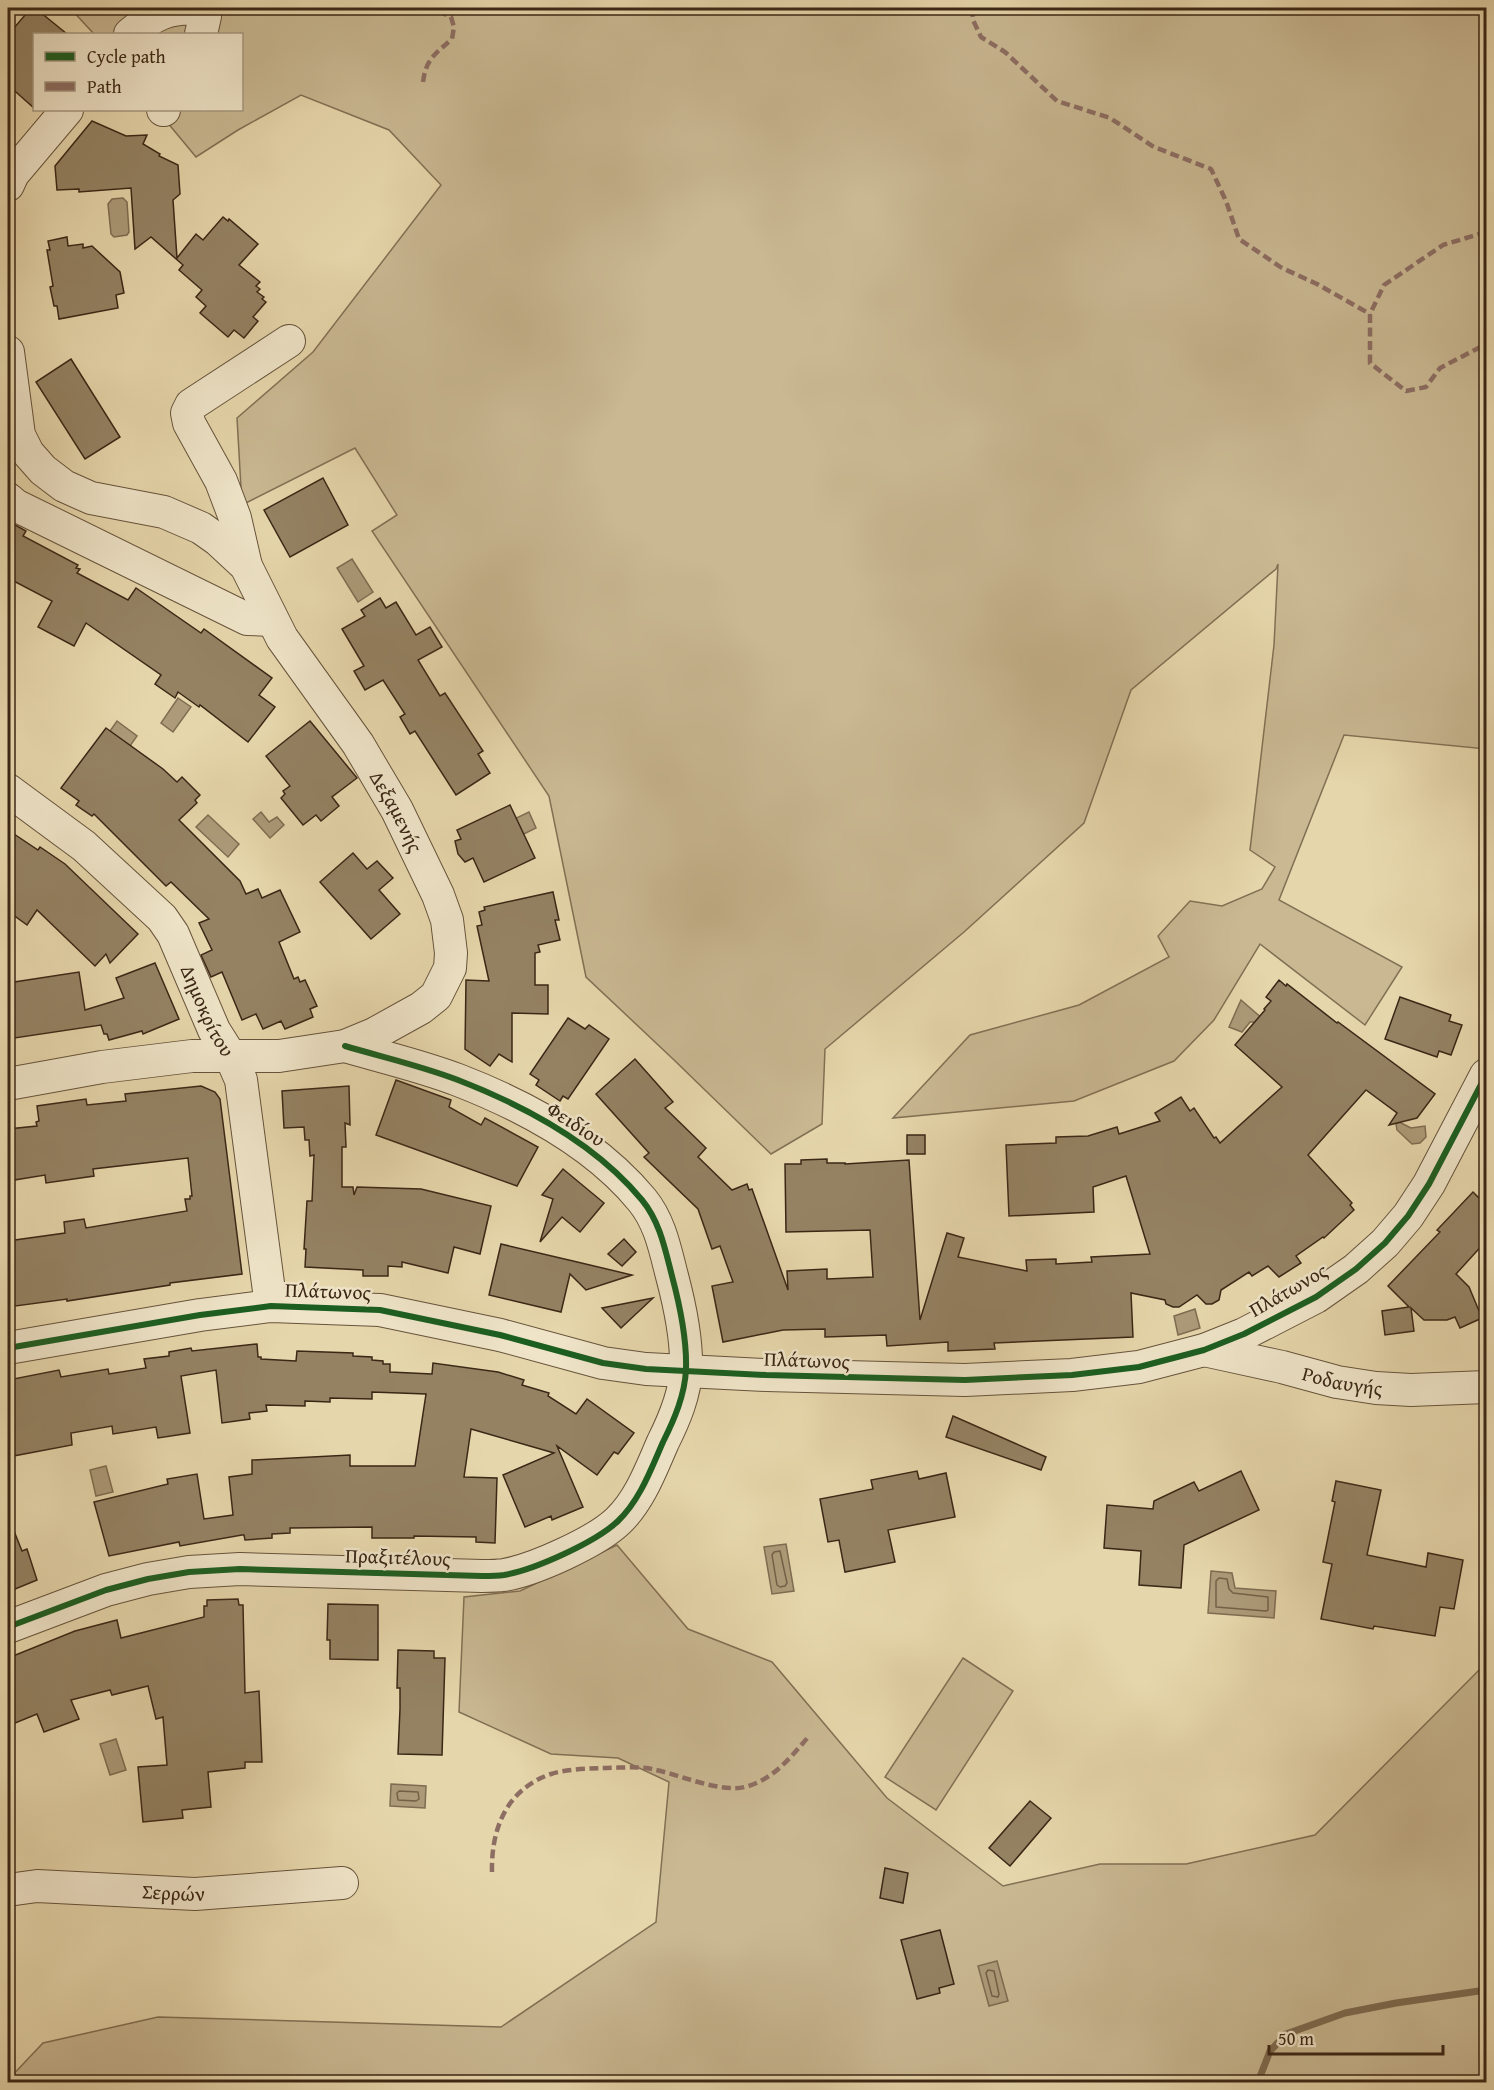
<svg xmlns="http://www.w3.org/2000/svg" width="1494" height="2090" font-family="'Gentium Book Plus',serif">
<style>
.green{fill:#c9b892;stroke:#827054;stroke-width:1.5}
.water{fill:#ac9a78;stroke:#7f6c51;stroke-width:1.5}
.lines{fill:none;stroke-linecap:round;stroke-linejoin:round}
.shore{stroke:#746047;stroke-width:1.5}
.stream{stroke:#7f6c51;stroke-width:7}
.building{fill:#948263;stroke:#3b2716;stroke-width:1.5}
.minor-casing{stroke:#66533b;stroke-width:34}
.minor{stroke:#efe4c8;stroke-width:32}
.quiet{stroke:#8d6e63;stroke-width:4.5;stroke-dasharray:9 4.5;stroke-linecap:butt}
.cycleway-casing{stroke:#efe4c8;stroke-width:10}
.cycleway{stroke:#1b5e20;stroke-width:6}
.labels{text-anchor:middle;stroke-width:5;stroke-linejoin:round;paint-order:stroke}
.street-label{font-size:20px;fill:#3b2716;stroke:#efe4c8}
</style>
<rect width="100%" height="100%" fill="#e6d6ab"/>
<filter id="stains"><feTurbulence type="fractalNoise" baseFrequency=".00333" numOctaves="4"/><feColorMatrix values="0 0 0 0 .2 0 0 0 0 .09 0 0 0 0 .02 0 0 0 .5 -.17"/></filter>
<radialGradient id="worn" r=".72"><stop offset=".6" stop-color="#630" stop-opacity="0"/><stop offset="1" stop-color="#630" stop-opacity=".3"/></radialGradient>
<g class="green">
<path d="M70 8H1486V749L1344 735 1279 900 1402 967 1365 1025 1260 944 1214 1020 1174 1061 1074 1101 893 1118 970 1035 1079 1005 1169 957 1158 936 1190 901 1222 906 1262 889 1275 867 1250 850 1274 645 1278 564 1276 569 1131 690 1084 823 964 932 825 1049 822 1124 771 1154 673 1059 586 977 549 796 372 531 397 515 355 448 242 505 237 418 313 352 441 185 389 130 301 95 238 130 196 157 157 110H242V34H94Z"/>
<path d="M617 1545 688 1629 772 1662 887 1798 1003 1886 1100 1864H1186L1315 1835 1486 1663V2082H8V2080L43 2043 158 2017 501 2027 656 1922 669 1782 618 1758 551 1754 459 1712 464 1597 520 1591Z"/>
<path d="M963 1658 1013 1691 936 1810 885 1777Z"/>
</g>
<g class="water">
<path d="M123 198 127 202 129 232 127 235 114 237 111 234 108 204 112 199Z"/>
<path d="M352 559 373 592 358 602 337 568Z"/>
<path d="M178 698 191 707 173 732 161 723Z"/>
<path d="M117 721 137 736 130 746 110 731Z"/>
<path d="M261 812 269 822 277 817 284 825 270 838 253 819Z"/>
<path d="M529 812 536 828 518 837 510 821Z"/>
<path d="M208 815 239 844 228 857 196 827Z"/>
<path d="M1241 1000 1264 1020 1258 1027 1253 1022H1250L1242 1032 1229 1027Z"/>
<path d="M1399 1122 1411 1128 1425 1126 1426 1137 1420 1143 1412 1144 1397 1130 1396 1124Z"/>
<path d="M1195 1309 1200 1328 1178 1335 1174 1316Z"/>
<path d="M106 1466 113 1492 96 1496 90 1470Z"/>
<path d="M786 1544 794 1591 772 1594 764 1547Z"/>
<path d="M1211 1571 1232 1573 1235 1588 1276 1591 1274 1618 1208 1613Z"/>
<path d="M116 1739 126 1770 110 1775 100 1744Z"/>
<path d="M391 1784 426 1786 425 1808 390 1806Z"/>
<path d="M997 1961 1008 2001 989 2006 978 1966Z"/>
</g>
<g class="lines">
<g class="shore">
<path d="M780 1551 787 1583 785 1586 780 1587 777 1585 772 1555 774 1552Z"/>
<path d="M1219 1578 1227 1579 1229 1589 1233 1593 1268 1597V1610L1266 1611 1216 1607V1581Z"/>
<path d="M399 1791 418 1792 419 1799 416 1801 398 1800 397 1793Z"/>
<path d="M988 1970 994 1971 999 1994 998 1997 992 1996 986 1973Z"/>
</g>
<path class="stream" d="M1258 2082 1270 2051 1286 2034 1345 2013 1396 2003 1486 1990"/>
</g>
<g class="building">
<path d="M31 8H35L67 34H34V108L8 85V35Z"/>
<path d="M92 121 126 136 147 135 143 144 160 154 159 156 178 165 180 194 173 200 177 258 196 234 203 240 223 217 228 221 229 219 258 244 239 265 260 282 256 286 260 289 257 292 264 297 262 299 266 302 253 317 258 321 244 338 234 330 228 337 200 313 206 306 196 297 202 290 179 270 183 265 151 237 135 249 131 188 79 192V189L57 190 55 166Z"/>
<path d="M67 237 68 246 83 244V248L92 246 120 272 124 293 116 295 118 308 59 319 57 306H54L50 287 53 286 47 250H50L48 241Z"/>
<path d="M71 359 120 437 85 459 36 382Z"/>
<path d="M323 478 348 525 290 557 264 510Z"/>
<path d="M8 521 26 531 23 536 78 565 76 568 80 569 77 573 128 600 136 588 201 633 204 629 272 678 259 695 275 707 248 742 200 705 199 707 178 692 175 698 155 684 161 675 86 623 74 646 38 627 52 601 8 578Z"/>
<path d="M380 598 386 608 396 602 416 635 430 627 442 647 418 660 440 696 445 693 483 751 478 754 490 773 456 795 415 731 410 734 400 717 405 714 383 680 365 690 354 671 364 666 342 629 365 616 361 610Z"/>
<path d="M310 721 357 778 332 797 339 806 321 821 316 815 303 825 281 798 285 794 283 791 290 786 266 756Z"/>
<path d="M106 728 163 769 177 782 182 777 200 795 195 800 197 803 179 820 240 881 246 894 258 889 262 898 280 890 300 932 279 942 294 979 298 977 300 982 305 980 317 1006 310 1009 313 1017 285 1029 281 1021 263 1029 256 1014 242 1020 222 972 211 977 201 955 212 950 199 923 209 919 171 882 166 886 94 814 92 816 76 805 79 801 61 788Z"/>
<path d="M510 805 535 858 484 882 473 858 465 862 458 854 455 841 461 839 457 830Z"/>
<path d="M8 830 38 850 40 847 65 864 138 934 110 963 106 954 95 966 37 910 27 925 8 911Z"/>
<path d="M353 853 367 869 377 861 393 878 379 890 400 914 371 939 320 882Z"/>
<path d="M553 892 559 920H555L560 940 538 945 540 952 535 953V985H548V1014L512 1013V1062L499 1054 490 1066 465 1049 466 980 489 981 477 926 482 925 479 912 485 910 484 907Z"/>
<path d="M155 963 179 1019 143 1034 142 1031 109 1040 107 1034H104L101 1025 8 1039V983L79 972 85 1010 124 998 116 978Z"/>
<path d="M1279 980 1286 986 1287 984 1337 1023 1338 1022 1435 1094 1417 1118 1389 1125 1397 1113 1366 1090 1308 1155 1352 1203 1350 1205 1354 1210 1324 1238 1323 1237 1296 1256 1301 1263 1279 1277 1268 1266 1252 1276 1249 1272 1221 1290 1219 1300 1212 1304H1206L1197 1295 1179 1307H1173L1166 1304 1165 1300 1131 1293 1133 1337 994 1343 995 1349 948 1351V1342L887 1346 886 1335 825 1337V1329L783 1330 723 1342 712 1286 733 1282 720 1246 712 1249 698 1209 644 1157 649 1153 596 1094 635 1059 673 1102 665 1108 706 1148 698 1157 732 1190 747 1184 749 1190 752 1189 788 1290 787 1271 827 1269V1279L873 1277 870 1230 786 1232 785 1164H801V1160L827 1159V1163H845V1164L909 1160 920 1320 947 1233 964 1238 958 1257 1027 1271 1026 1260 1056 1259V1264L1092 1262 1091 1257 1150 1254 1126 1176 1093 1187 1094 1212 1009 1216 1006 1145 1056 1143V1137L1088 1136 1117 1127 1119 1134 1160 1121 1155 1113 1181 1097 1190 1111 1194 1108 1214 1138 1216 1137 1220 1143 1282 1087 1235 1045 1265 1010 1264 1009 1271 1001 1266 997Z"/>
<path d="M1400 997 1451 1015 1449 1021 1462 1025 1451 1055 1439 1051 1437 1057 1385 1039Z"/>
<path d="M568 1018 585 1029 589 1025 609 1039 568 1099 563 1096 560 1101 536 1085 539 1080 530 1074Z"/>
<path d="M396 1080 451 1100 449 1107 481 1125 485 1118 538 1147 517 1186 376 1135Z"/>
<path d="M201 1086 215 1092 220 1099 242 1274 170 1283V1285L67 1301V1299L8 1307V1241L65 1233 64 1222 84 1219 86 1228 187 1211 185 1199H190V1196H192L188 1158 93 1169 94 1176 46 1183 45 1175 8 1181V1129L37 1126 36 1122 39 1121 37 1106 86 1099 87 1105 126 1101 125 1094Z"/>
<path d="M349 1086 350 1125 345 1123 346 1147H342V1187H353L354 1195 357 1187 421 1189 491 1206 480 1254 454 1247 448 1273 402 1262V1267L388 1266V1276H363V1270L305 1267 306 1249H304L307 1201H312L314 1155 310 1156 309 1140H305L304 1127 284 1128 282 1091Z"/>
<rect x="907" y="1135" width="18" height="19"/>
<path d="M563 1169 604 1203 580 1232 562 1217 540 1242 553 1199 542 1195Z"/>
<path d="M1473 1192 1486 1205V1241L1456 1274 1469 1287 1482 1318 1460 1328 1455 1317 1447 1320H1424L1411 1308 1414 1331 1385 1335 1382 1311 1409 1307 1388 1286 1440 1232 1437 1230Z"/>
<path d="M624 1239 636 1252 622 1266 608 1254Z"/>
<path d="M501 1244 573 1261 632 1275 586 1290 570 1274 561 1312 489 1295Z"/>
<path d="M653 1298 621 1328 602 1308Z"/>
<path d="M257 1344 258 1357H261V1359L296 1361 297 1351 353 1353V1356L372 1357V1360L383 1361V1364H390V1372L432 1374 433 1363 498 1372 524 1380 522 1385 549 1393 548 1396 576 1414 587 1399 634 1433 618 1454 614 1452 597 1475 557 1446 583 1507 552 1520 551 1516 525 1527 503 1475 554 1453 471 1429 464 1477 497 1478 495 1543 476 1542V1537L414 1536V1538H372V1527L290 1528V1533L272 1534V1538L245 1540 244 1535H242L180 1546 179 1542 109 1556 94 1502 168 1484 167 1479 197 1474 204 1519 233 1515 229 1477 252 1474V1460L350 1455V1466H415L426 1394 372 1392V1399L330 1398V1402L305 1401V1406L266 1405 267 1411 249 1413 250 1419 222 1423 216 1370 181 1376 190 1433 158 1438 156 1427 113 1434 112 1426 71 1433 72 1445 8 1457V1380L59 1370 61 1377 108 1369 109 1374 146 1368 144 1359 169 1356V1352L191 1348 192 1351Z"/>
<path d="M953 1416 1046 1457 1041 1470 946 1437Z"/>
<path d="M917 1471 919 1479 946 1473 955 1517 888 1530 895 1562 845 1572 839 1540 828 1542 820 1499 873 1489 871 1480Z"/>
<path d="M1241 1471 1259 1510 1184 1545 1181 1588 1139 1585 1141 1551 1104 1548 1107 1505 1153 1509 1154 1501 1194 1482 1199 1491Z"/>
<path d="M1336 1481 1381 1490 1367 1555 1426 1567 1428 1553 1463 1560 1454 1609 1440 1607 1435 1636 1374 1626 1373 1629 1321 1619 1332 1564 1323 1562 1335 1502 1332 1501Z"/>
<path d="M8 1516 22 1551 27 1549 37 1580 8 1592Z"/>
<path d="M238 1599 239 1605H243L245 1693 259 1691 262 1762H245V1768L208 1772 211 1807 182 1810 183 1818 143 1822 138 1767 167 1765 163 1717 156 1719 148 1686 112 1695 110 1690 71 1700 79 1719 44 1732 37 1714 8 1726V1658L75 1631 117 1620 121 1638 204 1617V1606H207V1600Z"/>
<path d="M328 1604 378 1605V1660L330 1659V1640H327Z"/>
<path d="M398 1650 434 1651V1658H445L442 1755 398 1754 400 1709V1688H397Z"/>
<path d="M1030 1801 1051 1818 1010 1866 989 1848Z"/>
<path d="M885 1868 908 1873 903 1903 880 1898Z"/>
<path d="M940 1930 954 1984 939 1988 940 1993 917 1999 901 1940Z"/>
</g>
<g class="lines">
<defs>
<g id="minor">
<path d="M130 34C153 15 169 6 200 9L205 16 201 34"/>
<path d="M163 110H164"/>
<path d="M8 185 13 174 67 110"/>
<path id="s1" d="M8 352 19 435 28 453 43 470 64 486 91 498 164 512 201 528 218 540 246 566 282 638 358 744 397 810 438 895 447 920 451 953 450 968 436 996 421 1008 374 1034 345 1046 279 1056H192L102 1067 8 1084"/>
<path d="M8 499 15 505 247 619 272 620"/>
<path d="M246 566 235 518 221 481 189 423 187 413 191 405 289 341"/>
<path id="s2" d="M8 790 84 846 162 918 173 934 214 1030 231 1057 241 1080 271 1306"/>
<path d="M8 1348 200 1315 271 1306 380 1310 500 1335 603 1363 646 1369 766 1375 965 1380 1072 1375 1139 1367 1204 1350 1244 1334 1316 1297 1356 1269 1385 1243 1408 1216 1429 1184 1486 1075"/>
<path id="s3" d="M1204 1350 1282 1367 1337 1382 1376 1388 1411 1390 1486 1387"/>
<path d="M8 1627 106 1590 148 1579 189 1572 240 1569 482 1576C489 1576 497 1576 504 1575 534 1570 596 1542 618 1521 640 1500 651 1469 663 1442 674 1420 685 1395 686 1369 687 1338 680 1306 672 1276 665 1249 660 1222 642 1200 596 1144 525 1106 458 1080 422 1066 382 1057 345 1046"/>
<path id="s4" d="M8 1890 37 1886 195 1894 342 1883"/>
</g>
</defs>
<use href="#minor" class="minor-casing"/>
<use href="#minor" class="minor"/>
<g class="quiet">
<path d="M972 8 973 20 981 37 1005 52 1057 101 1110 118 1154 147 1211 169 1226 201 1239 239 1282 268 1317 284 1370 314"/>
<path d="M200 9 202 8"/>
<path d="M423 82C426 59 435 54 452 39L454 27 451 17 436 10 425 8"/>
<path d="M1486 232 1443 245 1384 285 1370 314V363L1406 391 1426 387 1440 368 1486 344"/>
<path d="M492 1872C491 1828 507 1789 551 1774 567 1769 585 1769 601 1768 618 1768 636 1766 652 1769 678 1774 719 1793 745 1787 773 1780 791 1757 809 1736"/>
</g>
<defs>
<g id="cycleway">
<path d="M8 1348 200 1315 271 1306 380 1310 500 1335 603 1363 646 1369 766 1375 965 1380 1072 1375 1139 1367 1204 1350 1244 1334 1316 1297 1356 1269 1385 1243 1408 1216 1429 1184 1486 1075"/>
<path d="M8 1627 106 1590 148 1579 189 1572 240 1569 482 1576C489 1576 497 1576 504 1575 534 1570 596 1542 618 1521 640 1500 651 1469 663 1442 674 1420 685 1395 686 1369 687 1338 680 1306 672 1276 665 1249 660 1222 642 1200 596 1144 525 1106 458 1080 422 1066 382 1057 345 1046"/>
</g>
</defs>
<use href="#cycleway" class="cycleway-casing"/>
<use href="#cycleway" class="cycleway"/>
</g>
<g class="labels">
<g class="street-label">
<text dy="7" stroke="none"><textPath href="#s1" startOffset="645">Δεξαμενής</textPath></text>
<text dy="7" stroke="none"><textPath href="#s2" startOffset="304">Δημοκρίτου</textPath></text>
<text transform="translate(576 1124) rotate(33)" y="7">Φειδίου</text>
<text transform="translate(1288 1290) rotate(-30)" y="7">Πλάτωνος</text>
<text transform="translate(328 1291) rotate(2)" y="7">Πλάτωνος</text>
<text transform="translate(807 1360) rotate(2)" y="7">Πλάτωνος</text>
<text dy="7" stroke="none"><textPath href="#s3" startOffset="142">Ροδαυγής</textPath></text>
<text transform="translate(398 1557) rotate(2)" y="7">Πραξιτέλους</text>
<text dy="7" stroke="none"><textPath href="#s4" startOffset="166">Σερρών</textPath></text>
</g>
</g>
<rect width="1494" height="2090" fill="none" stroke="#e6d6ab" stroke-width="30"/>
<rect x="9" y="9" width="1476" height="2072" fill="none" stroke="#3b2716" stroke-width="3"/>
<rect x="15" y="15" width="1464" height="2060" fill="none" stroke="#3b2716" stroke-width="1.5"/>
<rect x="33" y="33" width="210" height="78" fill="#efe4c8" stroke="#a79881" stroke-width="1.5"/>
<rect x="45" y="52" width="30" height="9" fill="#1b5e20" stroke="#a79881" stroke-width="1.5"/>
<text x="87" y="63" font-size="18" fill="#3b2716">Cycle path</text>
<rect x="45" y="82" width="30" height="9" fill="#8d6e63" stroke="#a79881" stroke-width="1.5"/>
<text x="87" y="93" font-size="18" fill="#3b2716">Path</text>
<path d="M1269 2045v9h174v-9" fill="none" stroke="#3b2716" stroke-width="3"/>
<text x="1278" y="2045" font-size="18" fill="#3b2716" stroke="#efe4c8" stroke-width="4.5" paint-order="stroke">50 m</text>
<rect width="100%" height="100%" filter="url(#stains)"/>
<rect width="100%" height="100%" fill="url(#worn)"/>
</svg>
